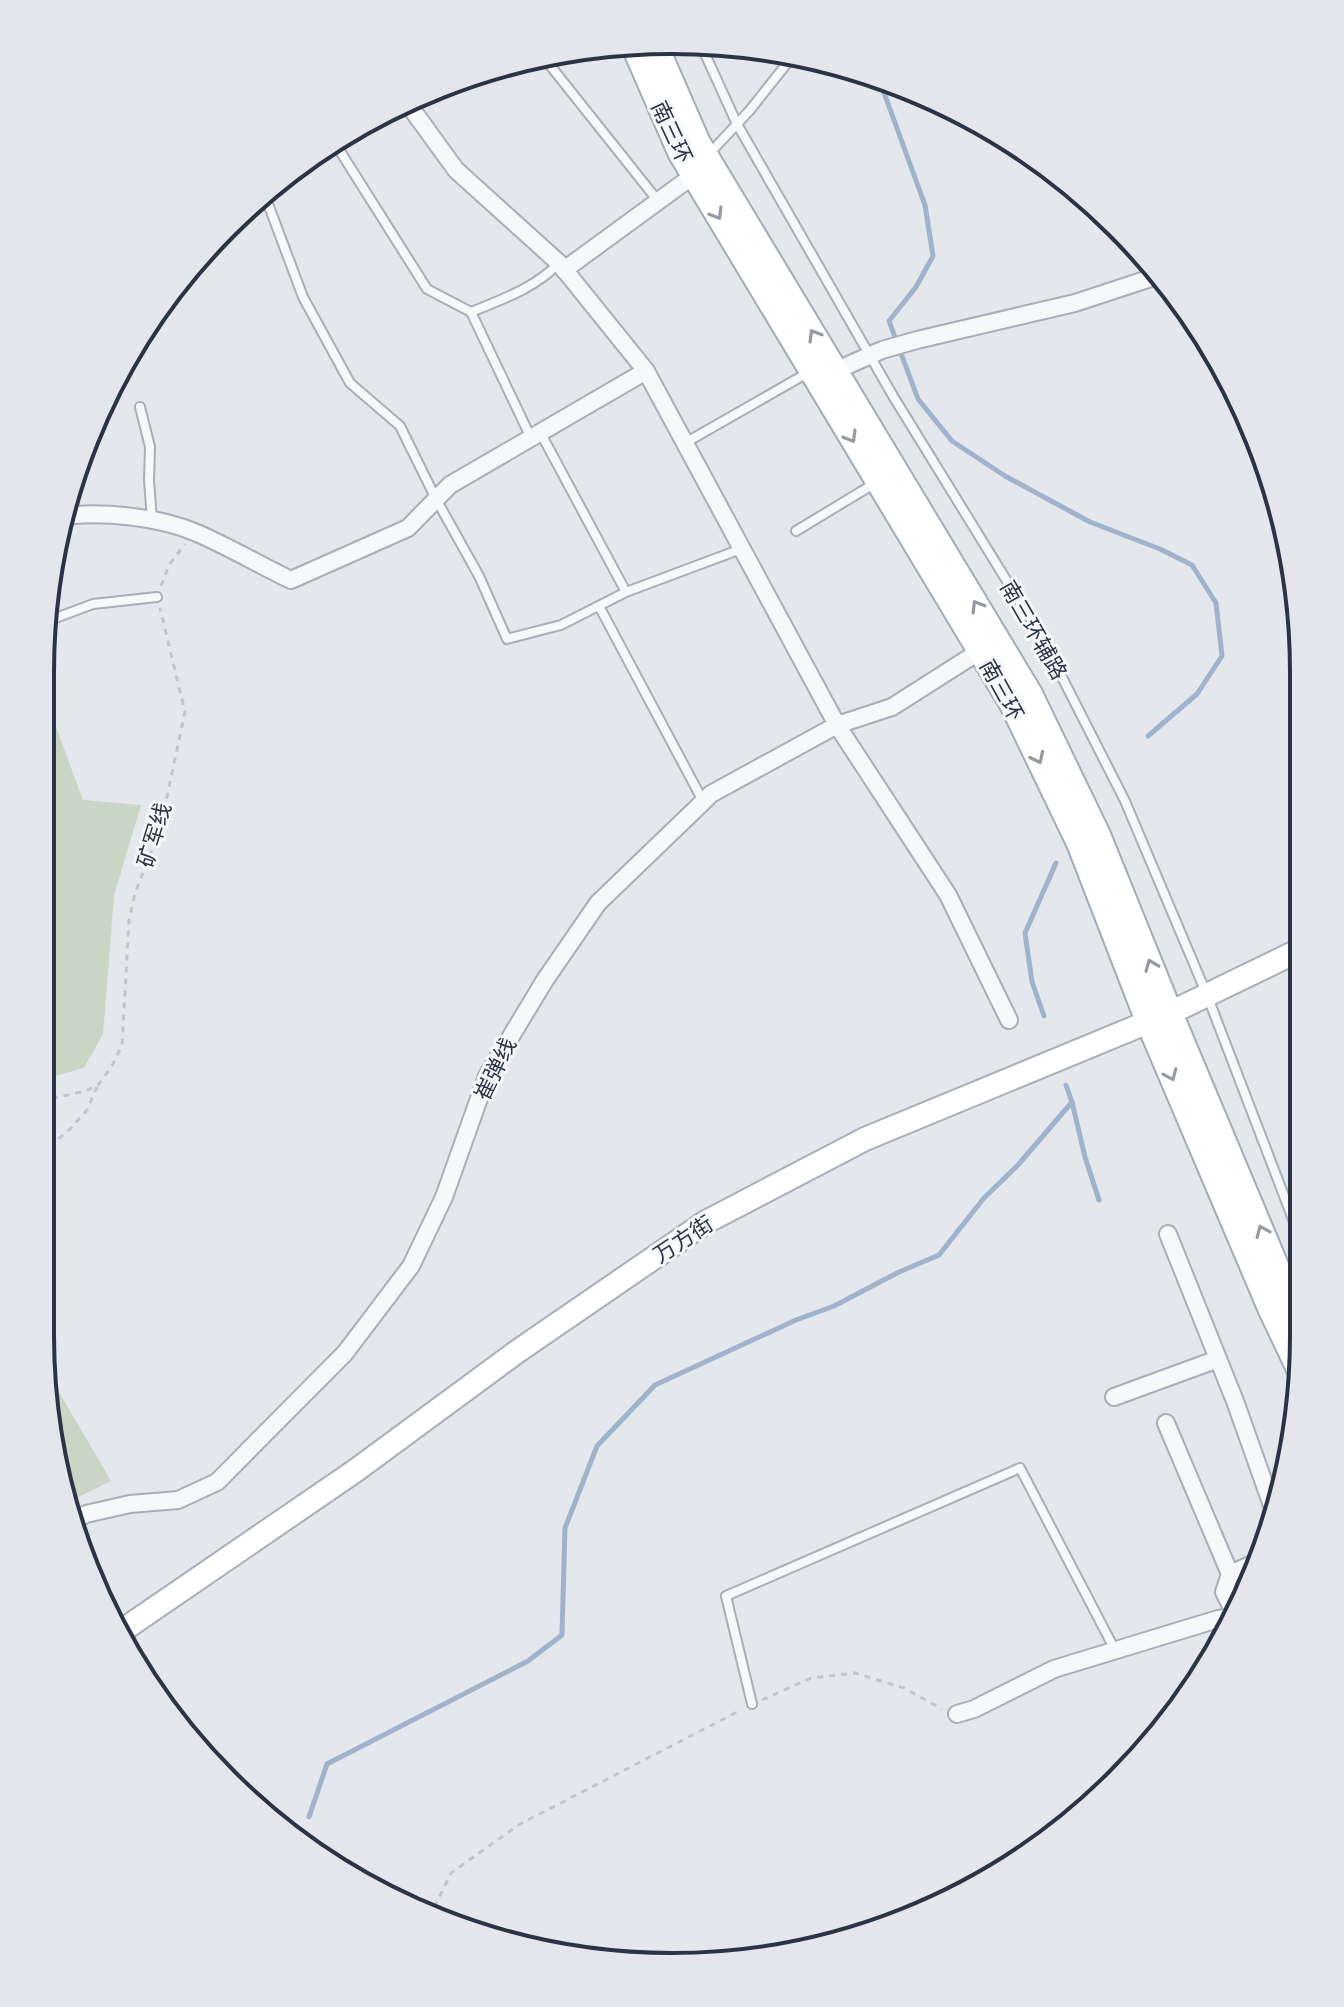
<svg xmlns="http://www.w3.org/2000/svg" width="1344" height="2007" font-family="'Roboto Condensed','Noto Sans SC',sans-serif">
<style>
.green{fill:#c9d6c5}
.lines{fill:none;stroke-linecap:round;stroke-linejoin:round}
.stream{stroke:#9fb4cc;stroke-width:5}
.lane-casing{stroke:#a9aeb7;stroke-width:12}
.street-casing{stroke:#a9aeb7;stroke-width:20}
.secondary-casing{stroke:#a9aeb7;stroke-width:26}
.primary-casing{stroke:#a3abb8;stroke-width:28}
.path{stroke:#c2c5cb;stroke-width:3;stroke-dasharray:6 6;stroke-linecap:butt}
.lane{stroke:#f7f8fa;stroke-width:8}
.street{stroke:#f7f8fa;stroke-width:16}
.secondary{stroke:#fff;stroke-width:22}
.primary{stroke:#fff;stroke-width:24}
.oneway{stroke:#959aa2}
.labels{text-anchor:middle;stroke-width:6;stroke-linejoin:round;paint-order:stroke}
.street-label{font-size:22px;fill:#2b3445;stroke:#f4f6f9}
.rim{fill:none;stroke:#2b3445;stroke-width:4}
</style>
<rect width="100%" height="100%" fill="#e4e7ec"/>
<g class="green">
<path d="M40 684 83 800 141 805 114 896 103 1034 84 1068 40 1080Z"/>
<path d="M45 1368 111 1481 68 1502Z"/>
</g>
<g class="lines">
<g class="stream">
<path d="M876 77 883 90 925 205 933 256 916 287 889 321 918 399 952 441 1005 476 1090 522 1160 549 1192 565 1216 603 1222 656 1197 694 1148 736"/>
<path d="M1044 1016 1032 982 1025 933 1056 863"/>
<path d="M1066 1085 1072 1102 1085 1157 1099 1200"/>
<path d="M309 1817 327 1764 528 1661 562 1635 565 1528 597 1446 655 1385 796 1320 834 1306 899 1272 939 1255 984 1198 1018 1165 1072 1102"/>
</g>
<defs>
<g id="lane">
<path d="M700 43 737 124 893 396 1042 638 1125 801 1207 995 1304 1248"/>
<path d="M541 54 658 201"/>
<path d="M333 140 427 289 471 312 531 438"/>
<path d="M710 153 750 110 796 52"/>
<path d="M264 193 303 297 350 383 400 426 436 499 479 576 507 639 561 625 626 592"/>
<path d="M471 312C503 299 535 288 559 263"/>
<path d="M140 407 150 447 149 480 152 520"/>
<path d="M540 432 626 592 741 549"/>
<path d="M685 443 811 371"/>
<path d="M796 531 877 482"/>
<path d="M599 606 703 801"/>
<path d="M45 622 93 604 157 597"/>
<path d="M752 1704 726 1596 1020 1468 1115 1650"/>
</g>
<g id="street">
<path d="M406 101 456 170 559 263 646 371 837 725 948 895 1009 1020"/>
<path d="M564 270 694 175"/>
<path d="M835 371 882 350 917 340 1075 303 1160 275"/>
<path d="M63 516C103 511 160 517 197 533 229 547 260 565 291 580L408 528 450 485 646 371"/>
<path d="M1168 1234 1235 1401 1274 1511"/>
<path d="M1114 1397 1218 1359"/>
<path d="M1166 1423 1230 1574"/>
<path d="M71 1522 86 1514 130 1504 178 1500 217 1482 345 1353 411 1266 444 1197 487 1076 545 980 598 903 704 801 711 794 837 725 892 707 980 651"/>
<path d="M1236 1616 1224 1592 1230 1574 1257 1562"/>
<path d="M957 1714 974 1709 1054 1669 1218 1619 1238 1615"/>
</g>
<path id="secondary" d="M120 1632 355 1471 518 1351 706 1222 865 1139 1170 1013 1304 948"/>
<g id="primary">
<path d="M654 42 698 143 1030 694 1098 835 1170 1013 1292 1304 1304 1328"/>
<path d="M633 44 680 152 1012 704 1079 843 1148 1021 1271 1310 1300 1371"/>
</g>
</defs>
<use href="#lane" class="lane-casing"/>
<use href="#street" class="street-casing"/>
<use href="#secondary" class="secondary-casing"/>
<use href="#primary" class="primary-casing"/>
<g class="path">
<path d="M161 586 169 565 185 544"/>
<path d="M40 1101 86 1091 98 1085 112 1066 122 1045 129 920 135 893 160 829 185 712 160 608"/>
<path d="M40 1154 70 1129 87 1110 98 1085"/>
<path d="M762 1700 811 1678 855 1673 904 1688 942 1709"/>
<path d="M429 1918 451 1873 520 1824 741 1710"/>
</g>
<use href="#lane" class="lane"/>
<use href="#street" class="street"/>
<use href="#secondary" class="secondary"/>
<use href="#primary" class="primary"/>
</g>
<defs><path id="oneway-chevron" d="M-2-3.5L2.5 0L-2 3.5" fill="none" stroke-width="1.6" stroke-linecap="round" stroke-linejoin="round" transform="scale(2)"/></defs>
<g class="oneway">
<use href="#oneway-chevron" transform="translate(717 214) rotate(59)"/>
<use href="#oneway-chevron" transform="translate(814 335) rotate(-121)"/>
<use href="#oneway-chevron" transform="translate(851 437) rotate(59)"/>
<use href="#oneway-chevron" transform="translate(977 606) rotate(-121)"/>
<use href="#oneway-chevron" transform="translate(1038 758) rotate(64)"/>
<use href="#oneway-chevron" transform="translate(1151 965) rotate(-112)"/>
<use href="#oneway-chevron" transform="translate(1171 1075) rotate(67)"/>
<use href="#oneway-chevron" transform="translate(1262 1231) rotate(-113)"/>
</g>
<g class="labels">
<g class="street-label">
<text transform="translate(672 132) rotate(65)" y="8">南三环</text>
<text transform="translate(1034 630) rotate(60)" y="8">南三环辅路</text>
<text transform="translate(1002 690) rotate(61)" y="8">南三环</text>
<text transform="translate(154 835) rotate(-73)" y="8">矿军线</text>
<text transform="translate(495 1069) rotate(-64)" y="8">崔弹线</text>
<text transform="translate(683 1239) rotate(-33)" y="8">万方街</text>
</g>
</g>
<path d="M0 0H1344V2007H0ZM672 54H672A618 618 0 0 1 1290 672V1335A618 618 0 0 1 672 1953H672A618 618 0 0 1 54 1335V672A618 618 0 0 1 672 54Z" fill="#e4e6eb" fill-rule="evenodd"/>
<path class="rim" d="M672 54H672A618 618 0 0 1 1290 672V1335A618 618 0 0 1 672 1953H672A618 618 0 0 1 54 1335V672A618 618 0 0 1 672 54Z"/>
</svg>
